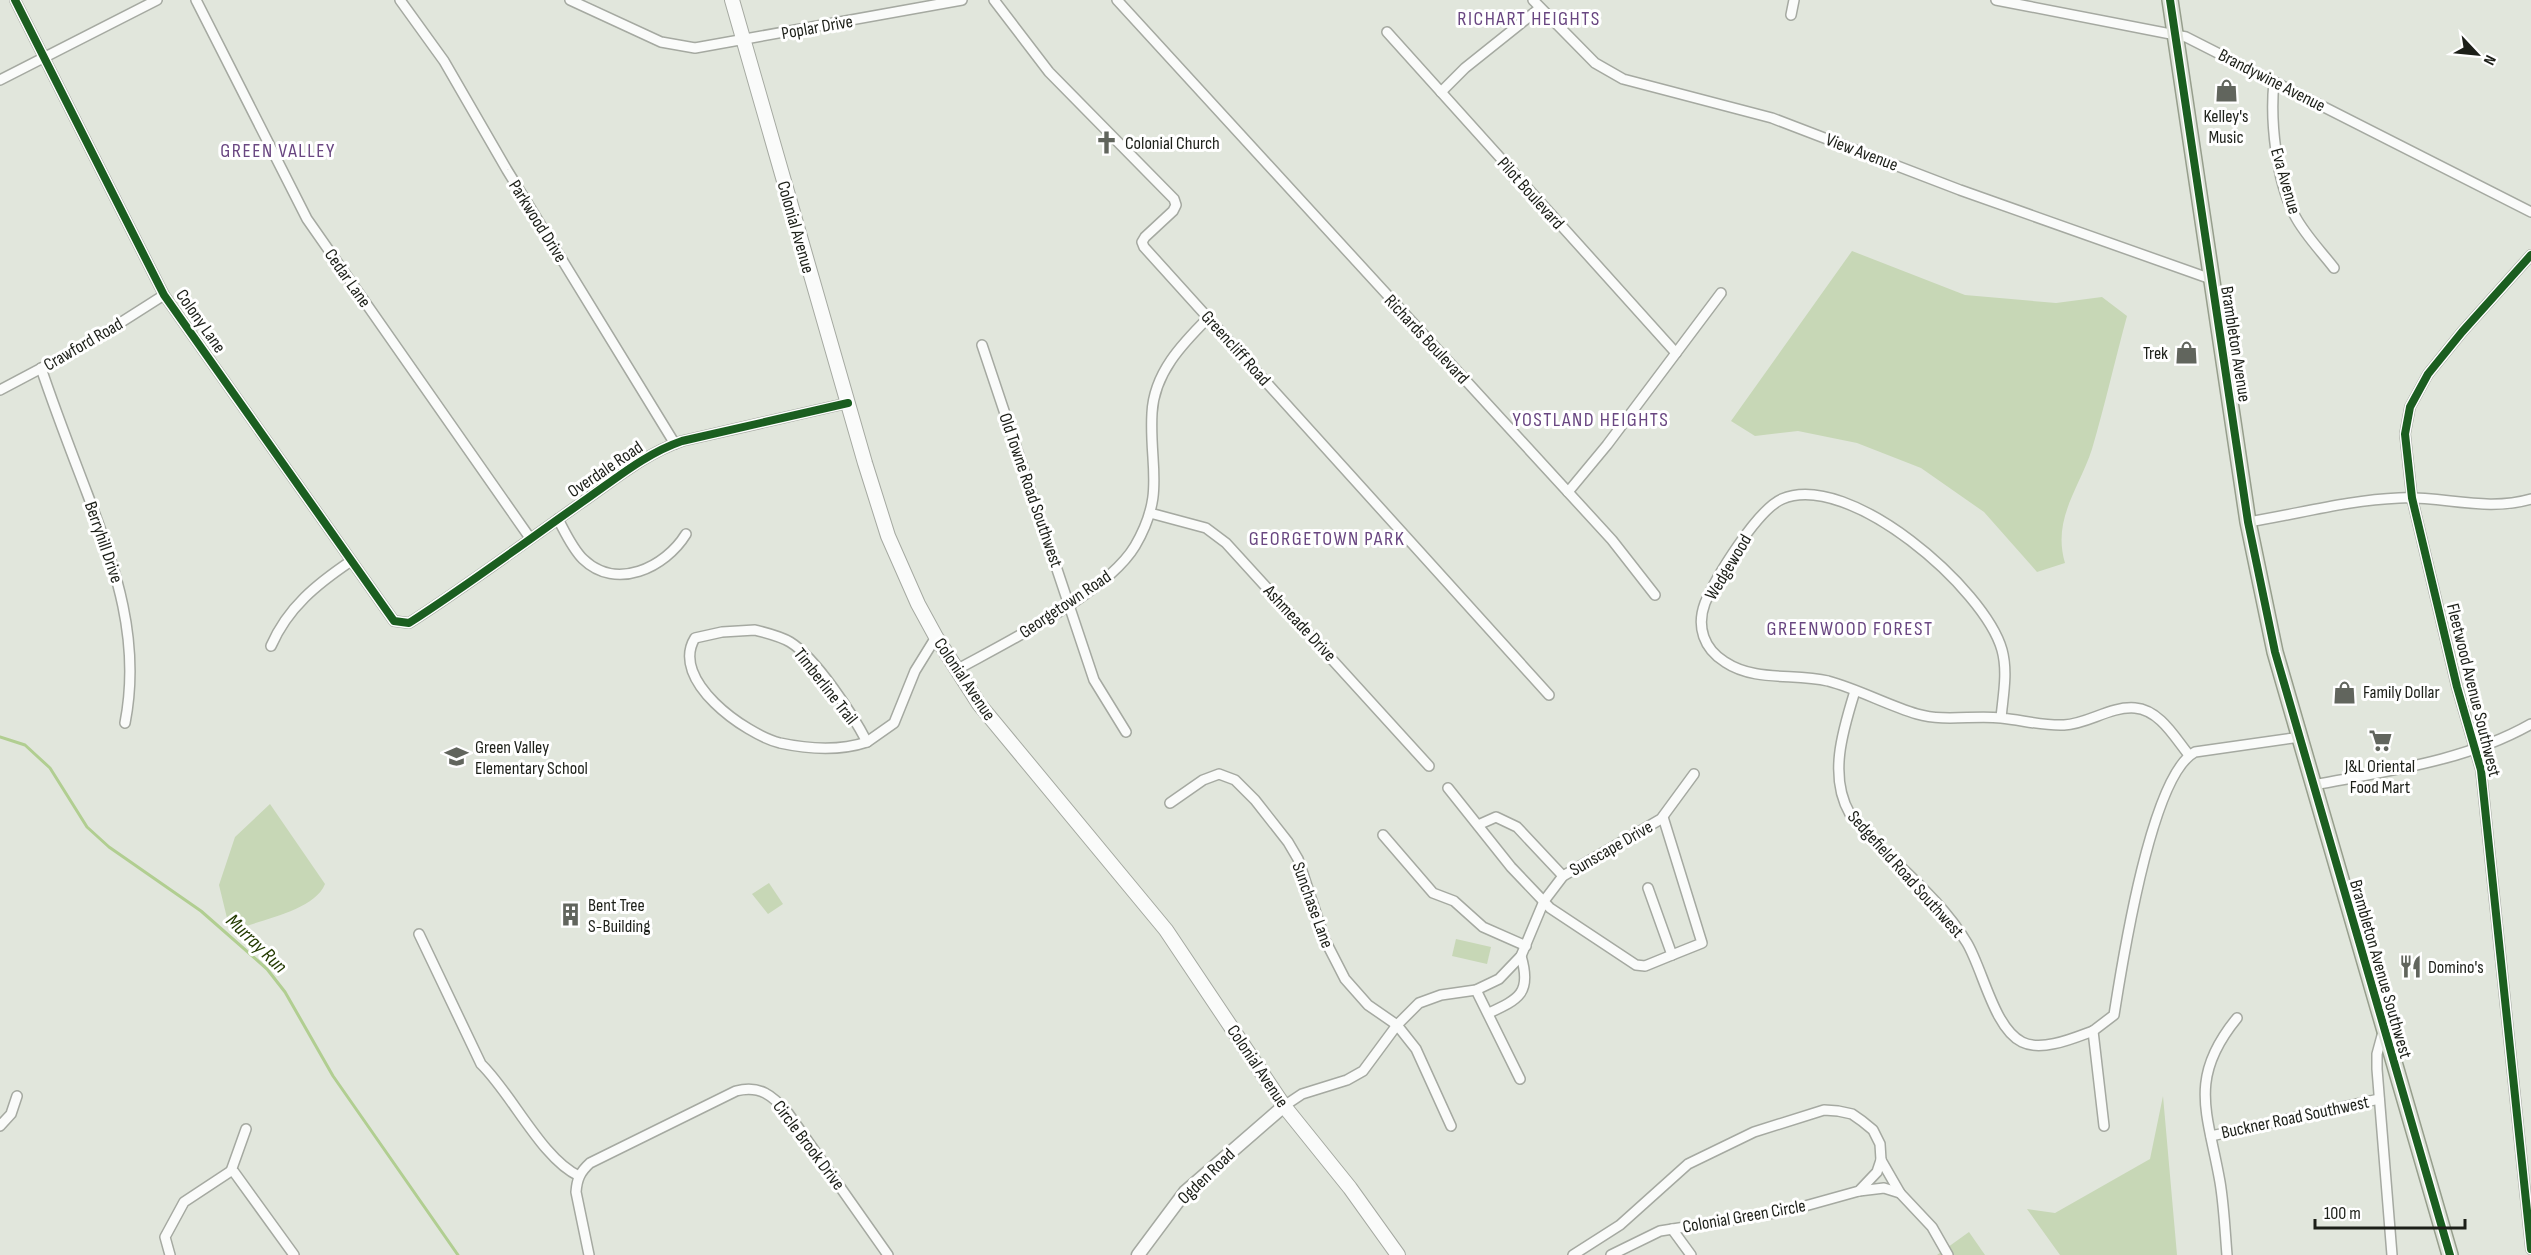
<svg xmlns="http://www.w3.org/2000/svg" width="2531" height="1255" font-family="'Sofia Sans Condensed',sans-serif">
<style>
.green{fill:#c7d7b6}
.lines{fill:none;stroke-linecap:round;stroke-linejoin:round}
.stream{stroke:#b1ce91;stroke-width:3}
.minor-casing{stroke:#a5a9a1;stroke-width:12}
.tertiary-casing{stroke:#a5a9a1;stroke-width:15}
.secondary-casing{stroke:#a5a9a1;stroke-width:16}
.primary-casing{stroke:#969e8c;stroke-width:18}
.minor{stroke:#fafbfa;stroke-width:9}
.tertiary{stroke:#fafbfa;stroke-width:12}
.secondary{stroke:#fafbfa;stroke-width:14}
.primary{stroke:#dfe3da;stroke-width:15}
.cycleway-casing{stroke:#fff;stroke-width:11}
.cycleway{stroke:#1b5e20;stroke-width:8}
.labels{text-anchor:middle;stroke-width:6;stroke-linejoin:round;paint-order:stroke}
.street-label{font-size:18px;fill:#1c1f18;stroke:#fff}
.poi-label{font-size:18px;fill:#1c1f18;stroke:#fff;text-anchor:start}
.neighbourhood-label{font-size:20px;letter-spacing:1.5px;fill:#694681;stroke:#fff}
.water-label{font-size:20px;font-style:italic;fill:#233a00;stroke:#fff}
</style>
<rect width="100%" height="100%" fill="#e1e6dc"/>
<g class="green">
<path d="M1852 251 1965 295 2056 303 2102 297 2127 316C2115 360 2105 405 2092 449 2079 489 2052 519 2065 563L2037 572 1984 512 1921 468 1857 443 1798 431 1755 436 1731 421Z"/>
<path d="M270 804 325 884C315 909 268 918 244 927L227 918 219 885 235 837Z"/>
<path d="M769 883 783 904 768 914 752 894Z"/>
<path d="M1456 939 1491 947 1487 964 1452 956Z"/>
<path d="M2163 1096 2177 1255H2060L2027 1209 2055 1213 2150 1159Z"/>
<path d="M1969 1232 1985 1255H1937Z"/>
</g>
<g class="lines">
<path class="stream" d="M0 737 25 745 50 768 87 827 109 847 201 911 267 969 285 992 333 1076 458 1255"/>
<defs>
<g id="minor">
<path d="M15 0 164 295 394 621 409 623C471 583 528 540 588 498 618 477 647 453 682 441L848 403"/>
<path d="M196 0 307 219 530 538"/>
<path d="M400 0 444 61 507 170 675 444"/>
<path d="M570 0 661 42 695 48 962 0"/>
<path d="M994 0 1049 72 1174 199 1176 205 1173 211 1145 237 1142 242 1144 247 1549 695"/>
<path d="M1117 0 1612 540 1655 595"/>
<path d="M1533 0 1595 63 1623 79 1772 118 1960 190 2211 279"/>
<path d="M1996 0 2186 37 2531 212"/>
<path d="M1791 15 1794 0"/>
<path d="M1387 32 1676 353"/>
<path d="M0 80 157 0"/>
<path d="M2274 82C2270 120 2276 181 2295 216 2305 235 2321 251 2334 268"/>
<path d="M1441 92 1465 68 1540 8"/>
<path d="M2531 255 2462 332 2428 374 2410 407 2405 434 2412 498 2457 687 2481 770 2531 1249"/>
<path d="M982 345 1094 680 1126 732"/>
<path d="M41 368C55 410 71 451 87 493 116 569 141 641 125 723"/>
<path d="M0 390 87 344 164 295"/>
<path d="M1568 492 1607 445 1721 293"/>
<path d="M1150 513 1206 528 1226 543 1429 766"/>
<path d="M558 519C565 532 572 548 583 559 616 591 665 568 686 534"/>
<path d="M2248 522C2298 514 2348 500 2399 498 2444 496 2486 512 2531 499"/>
<path d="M755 630C767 633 780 636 790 642 816 658 853 715 867 742 840 751 808 749 780 743 745 734 669 680 695 638L722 632Z"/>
<path d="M271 646C288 607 317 584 351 561"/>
<path d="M956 670C1005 643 1107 593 1135 546 1166 493 1149 467 1152 413 1154 373 1182 344 1209 317"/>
<path d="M1855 691C1843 730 1828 776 1850 814 1887 859 1937 893 1967 943 1983 970 1994 1028 2022 1042 2042 1052 2074 1038 2093 1031"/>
<path d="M2001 718C2003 696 2008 672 2002 650 1985 589 1849 470 1782 499 1757 510 1716 577 1705 603 1696 627 1704 649 1725 662 1755 682 1794 673 1828 681 1858 689 1887 705 1917 714 1945 722 1973 715 2001 718 2022 720 2042 726 2064 725 2088 724 2110 706 2135 708 2160 710 2175 738 2189 755"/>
<path d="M867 742 894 723 915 671 936 637"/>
<path d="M2314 785C2387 771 2466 761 2531 724"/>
<path d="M1448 788 1511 867 1550 908 1636 965 1645 966 1672 955 1648 888"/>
<path d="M1170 803 1203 780 1219 774 1235 780 1255 800 1288 842 1298 859 1325 940 1345 979 1368 1005 1397 1025 1416 1049 1451 1126"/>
<path d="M1663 817 1702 943 1672 955"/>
<path d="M1478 825 1496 817 1517 827 1563 876"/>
<path d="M1383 835 1433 893 1454 901 1483 927 1526 946"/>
<path d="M419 934 481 1064C512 1094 542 1159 579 1176"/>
<path d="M1476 990 1520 1079"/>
<path d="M1489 1013C1519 999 1532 993 1521 956"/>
<path d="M2383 1032 2377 1054V1069L2392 1255"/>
<path d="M1284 1106 1302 1094 1347 1080 1363 1071 1397 1025 1419 1003 1441 995 1476 990 1499 979 1521 956 1544 901 1563 876 1661 819 1694 774"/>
<path d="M0 1126 11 1114 17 1096"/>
<path d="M2104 1126 2093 1031 2114 1015C2122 964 2151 775 2195 752L2300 737"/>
<path d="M2211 1136 2379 1099"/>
<path d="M1881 1160 1900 1193 1932 1227 1948 1255"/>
<path d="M231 1171 246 1129"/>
<path d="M1859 1191 1884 1188 1900 1193"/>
<path d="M1672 1229 1691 1255"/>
<path d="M170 1255 165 1237 184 1202 231 1171 234 1172 294 1255"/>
<path d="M589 1255 576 1192C577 1179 580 1172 590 1163L736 1091C760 1085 772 1095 788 1113L888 1255"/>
<path d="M1573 1255 1620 1225 1688 1164 1754 1132 1824 1110 1838 1111 1852 1114 1862 1121 1873 1130 1880 1144 1881 1160 1877 1172 1859 1191 1787 1211 1660 1231 1611 1255"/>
<path d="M2227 1255C2225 1231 2224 1206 2220 1182 2208 1113 2187 1079 2237 1018"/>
</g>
<path id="tertiary" d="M1138 1255 1185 1192 1284 1106"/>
<path id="secondary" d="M732 0 865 463 888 536 918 604 936 637 979 704 1166 930 1284 1106 1350 1188 1398 1255"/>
<path id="primary" d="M2170 0 2248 522 2275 652 2450 1255"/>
</defs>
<use href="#minor" class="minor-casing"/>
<use href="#tertiary" class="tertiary-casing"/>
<use href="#secondary" class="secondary-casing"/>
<use href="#primary" class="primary-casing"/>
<use href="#minor" class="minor"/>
<use href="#tertiary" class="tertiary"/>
<use href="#secondary" class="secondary"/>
<use href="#primary" class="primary"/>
<defs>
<g id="cycleway">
<path d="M15 0 164 295 394 621 409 623C471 583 528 540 588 498 618 477 647 453 682 441L848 403"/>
<path d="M2170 0 2248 522 2275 652 2450 1255"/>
<path d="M2531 255 2462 332 2428 374 2410 407 2405 434 2412 498 2457 687 2481 770 2531 1249"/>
</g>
</defs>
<use href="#cycleway" class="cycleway-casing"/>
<use href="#cycleway" class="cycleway"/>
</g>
<defs>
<symbol id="shop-bare" viewBox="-9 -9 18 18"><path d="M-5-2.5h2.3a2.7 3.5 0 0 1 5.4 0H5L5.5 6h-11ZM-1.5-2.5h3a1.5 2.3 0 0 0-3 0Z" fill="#61655d" stroke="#fff" stroke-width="2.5" paint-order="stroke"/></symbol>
<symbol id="church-bare" viewBox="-9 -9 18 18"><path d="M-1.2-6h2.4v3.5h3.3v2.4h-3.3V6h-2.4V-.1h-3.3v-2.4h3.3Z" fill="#61655d" stroke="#fff" stroke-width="2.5" paint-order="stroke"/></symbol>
<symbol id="supermarket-bare" viewBox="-9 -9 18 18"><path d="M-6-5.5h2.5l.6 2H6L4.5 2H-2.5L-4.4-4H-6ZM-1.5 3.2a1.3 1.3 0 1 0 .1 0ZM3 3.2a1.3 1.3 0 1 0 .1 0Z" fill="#61655d" stroke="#fff" stroke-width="2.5" paint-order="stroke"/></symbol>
<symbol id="school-bare" viewBox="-9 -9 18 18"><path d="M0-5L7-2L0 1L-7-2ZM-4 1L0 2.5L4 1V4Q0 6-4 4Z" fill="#61655d" stroke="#fff" stroke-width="2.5" paint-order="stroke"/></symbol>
<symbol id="building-bare" viewBox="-9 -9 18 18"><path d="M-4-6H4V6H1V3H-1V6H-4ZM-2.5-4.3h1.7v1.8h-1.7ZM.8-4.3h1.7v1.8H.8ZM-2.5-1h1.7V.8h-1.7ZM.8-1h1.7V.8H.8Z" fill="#61655d" stroke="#fff" stroke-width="2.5" paint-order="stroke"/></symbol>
<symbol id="restaurant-bare" viewBox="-9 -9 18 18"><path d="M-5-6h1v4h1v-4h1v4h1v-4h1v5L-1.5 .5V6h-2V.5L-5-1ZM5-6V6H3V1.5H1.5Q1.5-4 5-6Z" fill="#61655d" stroke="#fff" stroke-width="2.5" paint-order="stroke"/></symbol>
</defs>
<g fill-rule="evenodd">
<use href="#shop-bare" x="2210" y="74" width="33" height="33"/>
<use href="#church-bare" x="1090" y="126" width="33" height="33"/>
<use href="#shop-bare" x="2170" y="336" width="33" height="33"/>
<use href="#shop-bare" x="2328" y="676" width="33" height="33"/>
<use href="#supermarket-bare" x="2364" y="724" width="33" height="33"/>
<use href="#school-bare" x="440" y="740" width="33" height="33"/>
<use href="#building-bare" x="554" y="898" width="33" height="33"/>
<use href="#restaurant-bare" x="2394" y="950" width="33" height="33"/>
</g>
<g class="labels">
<g class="street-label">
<text transform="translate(817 27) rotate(-10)" y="6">Poplar Drive</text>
<text transform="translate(2272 80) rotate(27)" y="6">Brandywine Avenue</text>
<text transform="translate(1862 152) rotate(21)" y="6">View Avenue</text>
<text transform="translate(2286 181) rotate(74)" y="6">Eva Avenue</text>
<text transform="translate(1531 193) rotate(48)" y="6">Pilot Boulevard</text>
<text transform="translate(538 221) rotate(58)" y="6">Parkwood Drive</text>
<text transform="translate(796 227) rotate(74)" y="6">Colonial Avenue</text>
<text transform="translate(348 278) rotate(55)" y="6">Cedar Lane</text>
<text transform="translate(201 321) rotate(55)" y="6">Colony Lane</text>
<text transform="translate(1427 339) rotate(47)" y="6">Richards Boulevard</text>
<text transform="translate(83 344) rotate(-30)" y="6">Crawford Road</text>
<text transform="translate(2236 344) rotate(81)" y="6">Brambleton Avenue</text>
<text transform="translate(1236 348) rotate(48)" y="6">Greencliff Road</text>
<text transform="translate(605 469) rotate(-34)" y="6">Overdale Road</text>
<text transform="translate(1031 490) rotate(71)" y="6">Old Towne Road Southwest</text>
<text transform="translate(104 542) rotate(71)" y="6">Berryhill Drive</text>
<text transform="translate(1728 567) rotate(-59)" y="6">Wedgewood</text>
<text transform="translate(1065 604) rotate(-34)" y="6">Georgetown Road</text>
<text transform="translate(1300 623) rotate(47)" y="6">Ashmeade Drive</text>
<text transform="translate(965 679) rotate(56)" y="6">Colonial Avenue</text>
<text transform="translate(826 686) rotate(52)" y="6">Timberline Trail</text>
<text transform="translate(2474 690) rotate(76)" y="6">Fleetwood Avenue Southwest</text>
<text transform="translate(1611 848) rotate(-30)" y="6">Sunscape Drive</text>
<text transform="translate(1906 874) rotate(48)" y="6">Sedgefield Road Southwest</text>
<text transform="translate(1313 905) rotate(70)" y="6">Sunchase Lane</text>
<text transform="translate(2381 969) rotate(74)" y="6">Brambleton Avenue Southwest</text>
<text transform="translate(1258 1066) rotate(56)" y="6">Colonial Avenue</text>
<text transform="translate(2295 1117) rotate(-12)" y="6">Buckner Road Southwest</text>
<text transform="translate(809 1145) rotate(53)" y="6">Circle Brook Drive</text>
<text transform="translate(1206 1176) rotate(-44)" y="6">Ogden Road</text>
<text transform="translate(1744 1216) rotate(-10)" y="6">Colonial Green Circle</text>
</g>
<g class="poi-label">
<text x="2226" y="122" text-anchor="middle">Kelley's<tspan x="2226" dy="21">Music</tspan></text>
<text x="1125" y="149">Colonial Church</text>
<text x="2168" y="359" text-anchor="end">Trek</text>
<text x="2363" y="698">Family Dollar</text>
<text x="475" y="753">Green Valley<tspan x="475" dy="21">Elementary School</tspan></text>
<text x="2380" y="772" text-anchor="middle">J&amp;L Oriental<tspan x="2380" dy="21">Food Mart</tspan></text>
<text x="588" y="911">Bent Tree<tspan x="588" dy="21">S-Building</tspan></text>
<text x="2428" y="973">Domino's</text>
</g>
<g class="neighbourhood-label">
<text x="1529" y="25">RICHART HEIGHTS</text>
<text x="278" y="157">GREEN VALLEY</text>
<text x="1591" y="426">YOSTLAND HEIGHTS</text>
<text x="1327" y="545">GEORGETOWN PARK</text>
<text x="1850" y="635">GREENWOOD FOREST</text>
</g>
<g class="water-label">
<text transform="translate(257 943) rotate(44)" y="7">Murray Run</text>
</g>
</g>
<g transform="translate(2477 54) rotate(116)" stroke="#ffffff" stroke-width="4.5" paint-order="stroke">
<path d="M0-4.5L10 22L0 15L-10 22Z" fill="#1c1f18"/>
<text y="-9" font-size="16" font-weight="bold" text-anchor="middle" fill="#1c1f18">N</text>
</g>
<path d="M2315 1219v9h150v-9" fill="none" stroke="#1c1f18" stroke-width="3"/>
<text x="2324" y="1219" font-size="18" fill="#1c1f18" stroke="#ffffff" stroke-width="4.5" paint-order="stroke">100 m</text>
</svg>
